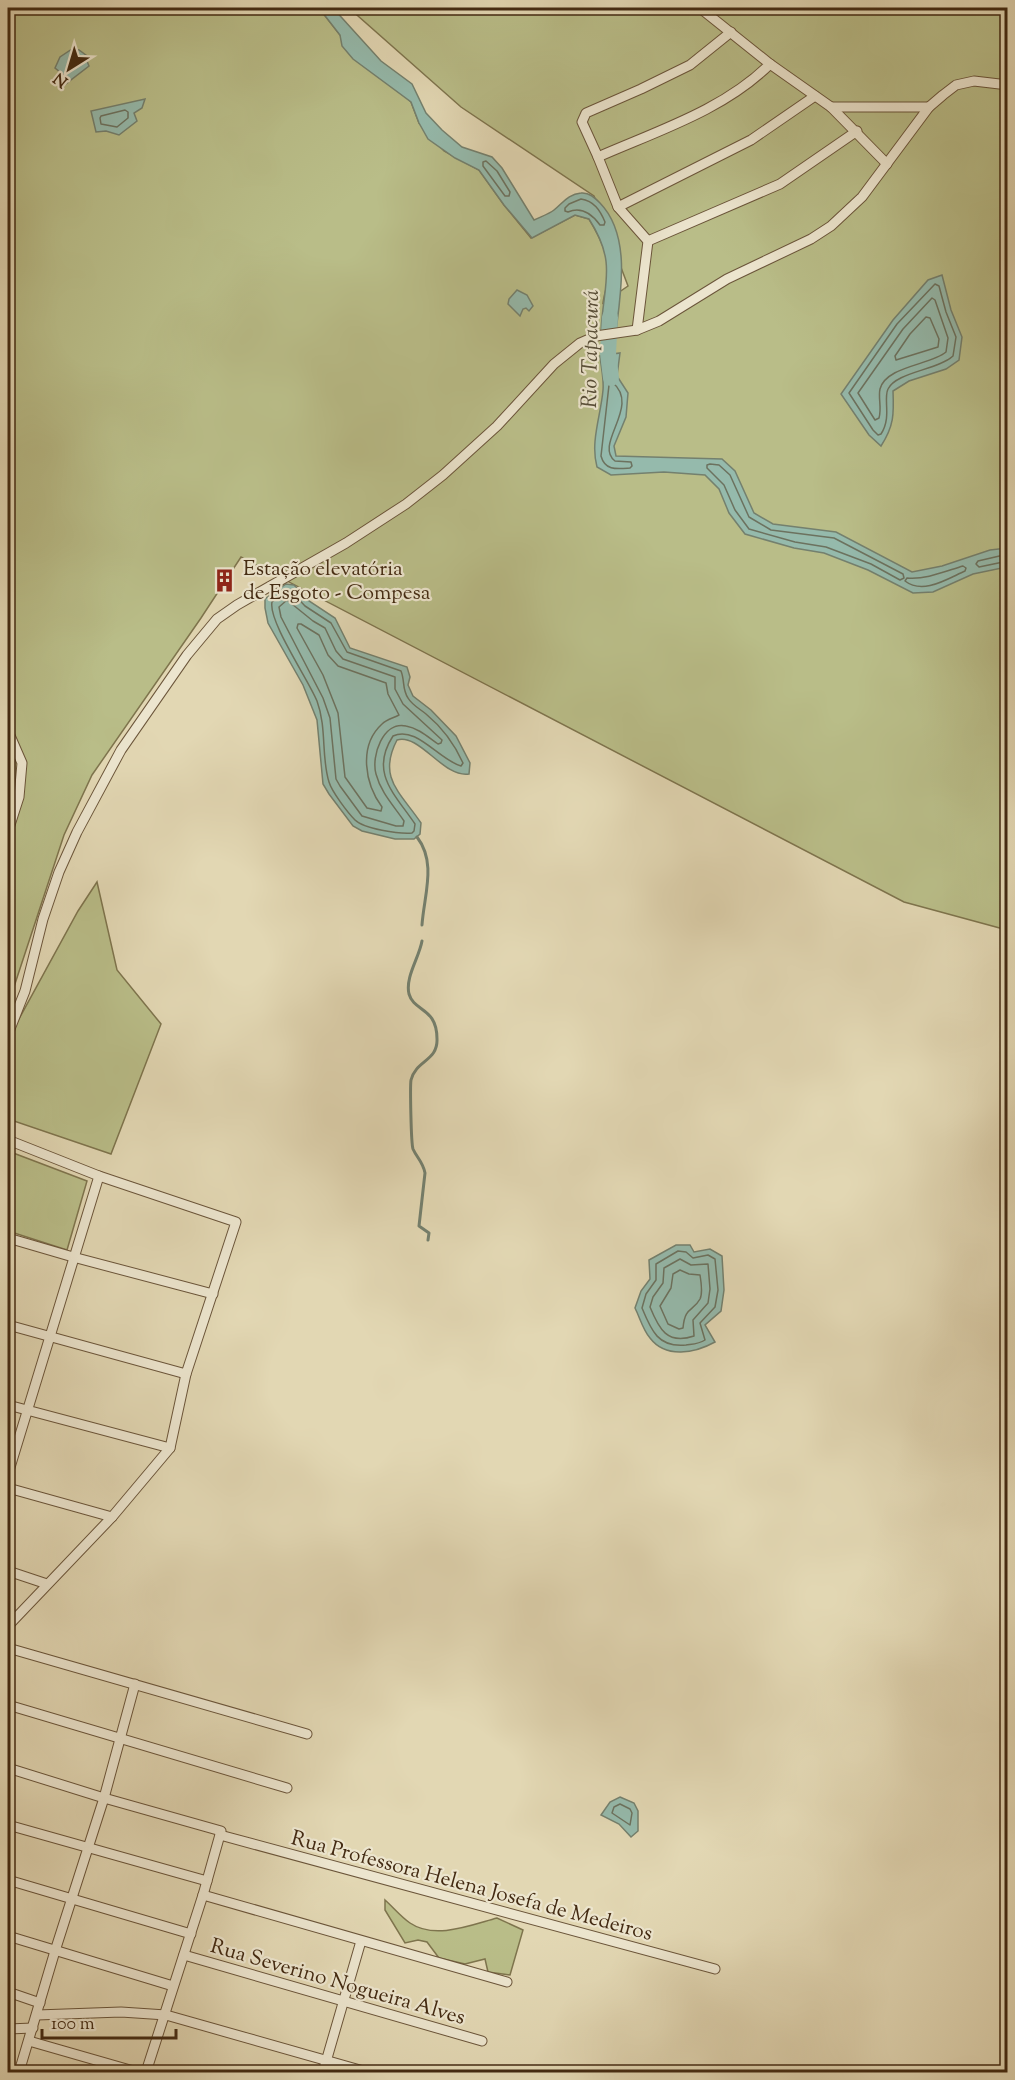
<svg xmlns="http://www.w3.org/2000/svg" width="1015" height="2080" font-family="'Sorts Mill Goudy',serif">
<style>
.green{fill:#b9bd88;stroke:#7e744d;stroke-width:1.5}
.water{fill:#95baac;stroke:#74806e;stroke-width:1.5}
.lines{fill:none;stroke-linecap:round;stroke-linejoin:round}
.shore{stroke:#6c725f;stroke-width:1.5}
.stream{stroke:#74806e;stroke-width:3}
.river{stroke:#95baac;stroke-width:16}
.minor-casing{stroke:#6b553a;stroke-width:11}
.minor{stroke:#ece5ce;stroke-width:9}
.labels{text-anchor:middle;stroke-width:4.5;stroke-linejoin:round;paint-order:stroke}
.poi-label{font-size:21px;fill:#432a12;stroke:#ece5ce;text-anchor:start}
.street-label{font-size:21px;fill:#432a12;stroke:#ece5ce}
.water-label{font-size:22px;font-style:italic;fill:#584e38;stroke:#ece5ce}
</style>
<rect width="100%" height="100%" fill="#e2d7b3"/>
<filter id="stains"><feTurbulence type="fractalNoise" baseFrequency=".00333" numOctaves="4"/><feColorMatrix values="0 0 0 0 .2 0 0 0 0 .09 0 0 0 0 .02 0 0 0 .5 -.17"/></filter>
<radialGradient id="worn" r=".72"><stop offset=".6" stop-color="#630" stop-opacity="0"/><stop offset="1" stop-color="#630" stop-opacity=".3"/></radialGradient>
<g class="green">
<path d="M8 8H319L340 35 411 102 419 123 444 151 479 170 504 205 531 238 575 215 589 219C600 237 610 257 608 279 607 287 604 295 603 303L628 286 594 196 461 107 349 8H1007V930L904 902 241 557 201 618 92 775 64 835 8 1005Z"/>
<path d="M97 882 117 970 161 1024 111 1154 8 1119V1039L78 911Z"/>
<path d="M8 1151 87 1181 67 1250 8 1231Z"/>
<path d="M385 1900C393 1907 401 1917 410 1923 435 1940 471 1925 497 1918L523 1930 510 1975 488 1972 485 1959 465 1964 439 1958 427 1942 418 1940 405 1943 385 1910Z"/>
</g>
<g class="water">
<path d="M319 8H333L381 61 412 84 426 113 442 130 462 147 492 157 502 168 534 220C540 217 549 214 554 210 563 203 568 194 581 193 589 192 595 198 600 203 631 235 621 292 616 331L601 332C603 284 618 264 589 219L575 215 532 238 504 205 479 170 455 158 428 139 419 123 411 102 353 59 342 46 340 35Z"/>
<path d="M72 49 79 50 90 58 87 61 89 66 63 86 62 79 65 76 55 68 60 57Z"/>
<path d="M145 99 142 108 134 113 137 121 119 135 106 131 96 132 91 111Z"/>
<path d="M942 275 951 310 962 337 959 360 946 369 909 381 893 391C894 414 894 426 881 446L869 435 841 394 893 320 928 280Z"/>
<path d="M517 290 527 295 533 306 529 311 526 308 523 309 520 316 508 304 509 299Z"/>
<path d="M620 353 617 376 628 393 626 417 614 446 616 456 722 459 735 471 754 513 773 524 836 532 912 572 942 566 990 550 1007 548V567L973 574 933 592 913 593 868 570 824 553 794 548 745 534 729 513 719 489 705 475 664 472 611 475 597 467C590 442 601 415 603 390 604 379 601 367 600 356Z"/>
<path d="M286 584 294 585 309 601 335 618 350 648 407 667 410 677 408 685 413 696 431 710 456 736 470 763 469 774C443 778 420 733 397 740 377 778 401 793 421 823L420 834 414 839H395L362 831 353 826 329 794 323 784 317 720 303 685 268 623 265 608V599Z"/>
<path d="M676 1245H690L694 1252 710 1249 722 1256 724 1290 721 1311 705 1325 715 1342C695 1353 666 1359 650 1338 643 1330 640 1318 635 1308L641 1291 650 1279 649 1260Z"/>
<path d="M620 1797 634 1803 638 1811V1831L631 1837 619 1824 601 1815 610 1802Z"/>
</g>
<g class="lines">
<g class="shore">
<path d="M125 110 128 112V118L117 127 101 124 100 118 101 116Z"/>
<path d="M486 161 497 171 510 192 509 196H505L483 166V162Z"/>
<path d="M581 199C594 201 600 210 605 222L604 225H600C592 214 582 206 568 212L565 211V208L569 204Z"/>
<path d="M935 284 939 286 946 312 956 337 953 356C938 370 896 372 888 389 883 399 892 417 881 434L878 435 873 430 849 393 897 324Z"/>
<path d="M932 298 935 300 948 338 946 352C931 365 886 366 880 389 878 398 882 408 879 418L875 420 858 393 903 329Z"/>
<path d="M926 317 930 318 939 339 938 347 896 360 895 356 910 334Z"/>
<path d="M612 382C642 406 593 444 615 461L631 462 632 466 630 468C617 469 605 471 601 456L609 385Z"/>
<path d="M710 464 719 465 730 475 749 517 771 530 834 538 903 574 904 578 900 580 871 564 826 547 795 542 749 529 735 510 724 485 707 468V465Z"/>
<path d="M1008 554 978 561 976 564 979 567 1008 561"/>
<path d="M963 566 966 568 965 571C947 579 923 595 905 581L907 578C925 580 946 571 963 566Z"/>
<path d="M287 591H291L305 606 331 623 347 652 401 671C405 681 402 689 408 698 412 705 420 709 426 714 443 728 454 743 463 763L461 766C439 760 416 725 393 736 369 773 395 794 415 824L414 831 412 833C399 834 364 829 355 820 348 813 332 792 329 782 321 757 327 728 317 701 308 679 268 621 272 602Z"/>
<path d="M287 600 313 621 325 628 336 651 343 659 395 677V689L403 704 442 740 441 743 438 744C428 737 418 728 406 726 383 721 371 756 376 774 381 793 394 806 404 821L403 826H396L362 816 340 786 336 779 330 718 323 698 281 617 279 607Z"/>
<path d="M298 624H301L319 635 328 655 338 666 386 683 388 694 399 715C394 718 387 719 382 724 358 746 365 784 382 807L381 811 367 808 345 777 338 713 323 675 297 628Z"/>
<path d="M678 1251 686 1252 693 1258 708 1255 715 1259 718 1290 715 1307 700 1323 705 1340C699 1344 693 1344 686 1345 658 1348 651 1330 642 1308L646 1294 656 1280V1264Z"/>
<path d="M680 1259 691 1265 708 1264 710 1289 708 1303 693 1320 694 1336C667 1345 659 1329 650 1307L653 1297 663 1283 664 1268Z"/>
<path d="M680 1270 689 1274 700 1275C701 1281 703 1293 700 1299 693 1312 685 1306 683 1328L679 1329 668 1324 660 1306 671 1288 673 1274Z"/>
<path d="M620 1804 630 1809 632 1813 630 1825 612 1813 614 1807Z"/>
</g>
<g class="stream">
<path d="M417 837C437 863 424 895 422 925"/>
<path d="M422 941C419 958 405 977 409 994 414 1012 437 1007 437 1039 438 1061 416 1060 411 1080 410 1086 411 1143 413 1149 417 1158 423 1162 425 1173L419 1226 429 1233 428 1240"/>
</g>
<path class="river" d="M610 317 608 353 611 378"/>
<defs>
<g id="minor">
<path d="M700 8 770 64 831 107 887 164"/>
<path d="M831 107H929"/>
<path d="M598 157C657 131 724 110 770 64"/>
<path d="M618 207 751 140 815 96"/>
<path d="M648 241 780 184 857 131"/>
<path d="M637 330 648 241 618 207 598 157 582 122 586 113 641 89 690 65 731 32"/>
<path d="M8 731 22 763 19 797 8 831"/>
<path d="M8 1034 25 991 43 919 59 872 77 832 121 750 187 655 217 619 237 605 346 543 406 504 443 475 497 426 554 364 580 343 596 336 637 330 659 321 727 279 811 239 831 226 862 197 929 107 943 95 956 85 974 81 1008 85"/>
<path d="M8 1140 99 1176 236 1222 186 1374 170 1448 112 1517 8 1626"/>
<path d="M8 1238 73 1257 213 1294"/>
<path d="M8 1325 186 1374"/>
<path d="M8 1405 170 1448"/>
<path d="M8 1474 99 1176"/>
<path d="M8 1488 112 1517"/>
<path d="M8 1571 47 1584"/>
<path d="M8 1648 307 1734"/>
<path d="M8 1705 287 1788"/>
<path d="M8 1768 104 1798 221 1831 203 1895 146 2072"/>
<path d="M8 1825 207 1881"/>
<path d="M220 1835 715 1969"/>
<path d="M8 1880 191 1934"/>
<path d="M203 1895 507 1982"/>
<path d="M8 1936 173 1986"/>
<path d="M184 1955 482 2041"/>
<path d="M8 1992 40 2003"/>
<path d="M37 2015 121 2012 166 2015 367 2072"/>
<path d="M8 2029 33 2028"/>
<path d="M29 2041 137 2072"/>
<path d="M19 2072 55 1951 104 1798 135 1684"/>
<path d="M323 2072 361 1941"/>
</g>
</defs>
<use href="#minor" class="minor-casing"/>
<use href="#minor" class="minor"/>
</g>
<defs>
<symbol id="building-bare" viewBox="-9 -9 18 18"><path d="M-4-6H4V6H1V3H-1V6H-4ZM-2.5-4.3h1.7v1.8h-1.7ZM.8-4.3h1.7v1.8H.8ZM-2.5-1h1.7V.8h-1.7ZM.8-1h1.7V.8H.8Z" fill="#8f2418" stroke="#ece5ce" stroke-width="2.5" paint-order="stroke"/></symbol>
</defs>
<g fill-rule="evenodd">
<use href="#building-bare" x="208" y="564" width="33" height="33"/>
</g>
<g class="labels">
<g class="poi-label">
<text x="243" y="575">Estação elevatória<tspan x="243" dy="24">de Esgoto - Compesa</tspan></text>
</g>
<g class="street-label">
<text transform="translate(472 1885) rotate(15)" y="7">Rua Professora Helena Josefa de Medeiros</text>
<text transform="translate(338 1981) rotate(16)" y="7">Rua Severino Nogueira Alves</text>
</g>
<g class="water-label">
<text transform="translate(589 349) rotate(-89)" y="8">Rio Tapacurá</text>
</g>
</g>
<rect width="1015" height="2080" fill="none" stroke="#e2d7b3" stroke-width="30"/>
<rect x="9" y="9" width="997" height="2062" fill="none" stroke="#432a12" stroke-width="3"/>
<rect x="15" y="15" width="985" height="2050" fill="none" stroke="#432a12" stroke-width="1.5"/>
<g transform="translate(69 69) rotate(217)" stroke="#ece5ce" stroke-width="4.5" paint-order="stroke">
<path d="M0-4.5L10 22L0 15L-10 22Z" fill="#432a12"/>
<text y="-9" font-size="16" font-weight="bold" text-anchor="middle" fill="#432a12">N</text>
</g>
<path d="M42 2029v9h134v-9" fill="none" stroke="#432a12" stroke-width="3"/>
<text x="51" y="2029" font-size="18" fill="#432a12" stroke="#ece5ce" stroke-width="4.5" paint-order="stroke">100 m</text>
<rect width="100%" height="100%" filter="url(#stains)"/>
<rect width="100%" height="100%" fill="url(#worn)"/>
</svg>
